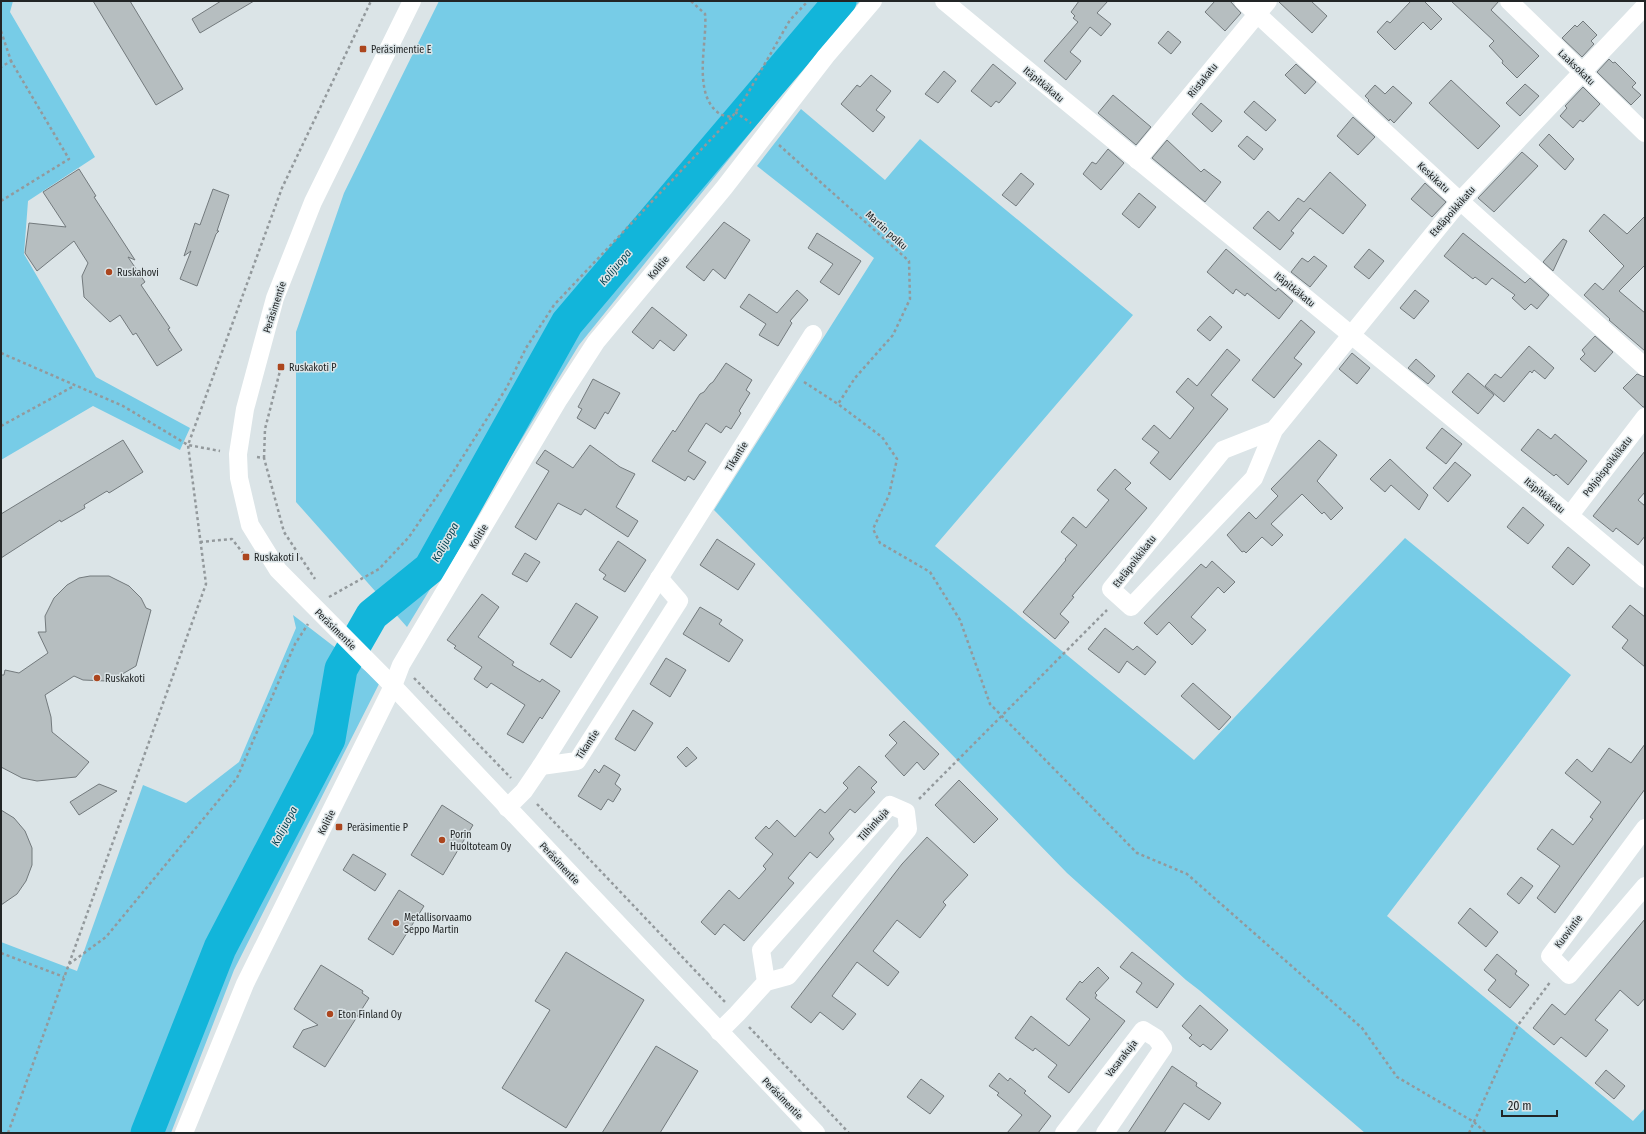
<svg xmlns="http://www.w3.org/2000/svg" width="1646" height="1134" font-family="'Fira Sans Condensed',sans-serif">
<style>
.green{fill:#77cce7}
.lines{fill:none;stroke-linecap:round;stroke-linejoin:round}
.river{stroke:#12b5da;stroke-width:33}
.building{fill:#b6bec0;stroke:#737a7d}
.path{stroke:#93999c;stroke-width:2.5;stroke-dasharray:3 3;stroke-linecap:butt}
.street{stroke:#fff;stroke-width:18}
.poi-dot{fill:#ac461e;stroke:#dbe4e7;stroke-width:1.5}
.labels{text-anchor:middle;stroke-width:3;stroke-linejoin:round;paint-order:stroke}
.poi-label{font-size:10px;fill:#222526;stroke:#dbe4e7;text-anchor:start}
.street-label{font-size:10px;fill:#222526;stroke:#dbe4e7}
.water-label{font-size:11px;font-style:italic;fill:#044453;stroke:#dbe4e7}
</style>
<rect width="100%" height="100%" fill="#dbe4e7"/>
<g class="green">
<path d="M1 1H13L10 12 95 157 28 201 24 254 96 377 190 428 180 450 93 406 1 460Z"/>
<path d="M439 1H860L821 45 579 345 407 627 296 502V332L344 193Z"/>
<path d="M801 109 885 180 920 139 1133 315 935 546 1194 760 1405 538 1571 675 1387 916 1633 1121 1645 1108V1133H1365L1199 990 1186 980 1067 873 714 510 874 258 757 166Z"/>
<path d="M293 615 380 682 234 970 171 1133H1V942L77 971 143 785 186 803 239 762 296 628Z"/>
</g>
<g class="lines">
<path class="river" d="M147 1133 220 948 329 739 341 669 372 615 430 568 567 323 840 1"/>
</g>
<g class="building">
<path d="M93 1H130L183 89 156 105Z"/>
<path d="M221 1H254L200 33 192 19Z"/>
<path d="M1079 1H1108L1097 13 1111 24 1101 36 1090 27 1070 52 1081 61 1066 80 1044 61 1078 22 1073 18 1075 16 1071 12Z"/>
<path d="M1215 1H1230L1241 13 1225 31 1205 12Z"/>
<path d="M1278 1H1311L1327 16 1312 33Z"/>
<path d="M1411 1H1424L1442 19 1431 30 1423 22 1395 50 1377 32 1387 21 1390 23Z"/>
<path d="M1451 1H1499L1491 10 1539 56 1517 78 1502 63 1503 61 1489 46 1494 41Z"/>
<path d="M1583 21 1597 35 1591 41 1594 44 1582 57 1562 38 1575 25 1577 27Z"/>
<path d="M1168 31 1181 42 1171 54 1158 43Z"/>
<path d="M1609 59 1613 63 1615 62 1636 83 1632 87 1641 95 1631 105 1597 72Z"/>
<path d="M993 64 1016 83 999 103 996 101 991 107 971 91Z"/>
<path d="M1296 64 1316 82 1305 94 1285 75Z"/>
<path d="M944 71 956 81 938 103 925 94Z"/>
<path d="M871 75 891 91 876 110 885 117 873 132 841 104 857 85 860 87Z"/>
<path d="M1451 80 1500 126 1478 149 1429 103Z"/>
<path d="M1525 84 1539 96 1520 116 1506 103Z"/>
<path d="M1375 85 1385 94 1393 86 1412 103 1394 123 1390 119 1389 121 1368 101 1369 100 1365 96Z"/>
<path d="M1583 87 1600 104 1583 122 1580 120 1573 128 1560 116 1567 108 1565 106Z"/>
<path d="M1113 95 1151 127 1136 145 1098 113Z"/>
<path d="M1254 101 1276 120 1266 131 1244 112Z"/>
<path d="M1201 103 1222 121 1212 132 1192 114Z"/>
<path d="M1353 117 1375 137 1358 155 1337 136Z"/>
<path d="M1549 134 1574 159 1565 170 1539 145Z"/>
<path d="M1247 136 1263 149 1254 160 1238 146Z"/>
<path d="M1167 140 1201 172 1204 169 1221 182 1205 202 1152 158Z"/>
<path d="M1108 149 1124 163 1101 190 1083 174 1092 162 1096 164Z"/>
<path d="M1522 152 1538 166 1494 212 1478 198Z"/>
<path d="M79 169 96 196 94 197 135 260 128 257 145 282 141 285 170 328 168 329 182 350 157 366 136 333 133 335 120 315 110 322 84 297 82 276 88 263 74 241 37 271 25 253 29 223 66 227 43 192Z"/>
<path d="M1330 172 1366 205 1343 234 1310 208 1291 231 1294 233 1280 250 1253 228 1268 211 1279 221 1298 198 1304 202Z"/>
<path d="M1021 173 1034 184 1016 206 1002 195Z"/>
<path d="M1425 183 1446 202 1432 217 1411 199Z"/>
<path d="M213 189 229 195 217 231H219L216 234 197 286 180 279 191 251 184 256 195 223 200 225Z"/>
<path d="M1139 193 1156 207 1139 228 1122 214Z"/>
<path d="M1604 214 1627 234 1645 216V265L1619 291 1645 313V351L1609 320 1610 319 1584 295 1595 283 1603 290 1624 266 1589 231Z"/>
<path d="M724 222 750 240 725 279 713 269 704 281 686 267Z"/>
<path d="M817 233 861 261 839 295 820 282 833 264 808 248Z"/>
<path d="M1463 233 1525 283 1530 278 1549 295 1537 309 1531 304 1525 310 1512 298 1515 295 1492 278 1486 285 1475 277 1473 279 1444 256Z"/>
<path d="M1563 239 1567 241 1553 271 1543 262Z"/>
<path d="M1226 249 1274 290 1276 291 1278 288 1293 301 1279 319 1247 293 1245 296 1236 289 1233 294 1207 272Z"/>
<path d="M1369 249 1384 261 1369 279 1354 267Z"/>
<path d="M1314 256 1327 266 1310 287 1291 272 1302 258 1308 262Z"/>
<path d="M797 290 808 300 790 321 792 323 778 346 759 335 766 324 740 307 749 294 777 313Z"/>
<path d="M1415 290 1429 301 1414 319 1400 308Z"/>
<path d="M652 307 687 335 674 351 660 340 653 349 632 332Z"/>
<path d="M1210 316 1222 327 1210 341 1197 330Z"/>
<path d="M1301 320 1315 332 1294 358 1302 364 1274 398 1252 380Z"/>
<path d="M1595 336 1613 352 1595 372 1580 359 1585 354 1582 350Z"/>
<path d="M1529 346 1554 368 1545 379 1534 370 1532 373 1530 371 1504 402 1485 386 1495 374 1501 378Z"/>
<path d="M1227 349 1240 360 1211 395 1228 409 1170 480 1150 463 1159 452 1142 439 1154 425 1170 439 1194 408 1176 392 1188 378 1197 386Z"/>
<path d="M1352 353 1370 368 1357 384 1339 369Z"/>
<path d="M1416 359 1435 376 1428 384 1408 368Z"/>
<path d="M726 363 752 380 746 390 750 393 739 411 741 413 731 429 726 426 721 433 706 423 688 451 706 462 694 480 688 476 685 481 652 461 673 430 675 432 700 394 704 392 710 384 713 382Z"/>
<path d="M1468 373 1494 395 1478 414 1452 392Z"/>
<path d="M1637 374 1645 377V407H1643L1623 388Z"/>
<path d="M593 379 620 393 608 414 605 412 595 429 577 418 582 409 578 407Z"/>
<path d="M1442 428 1462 444 1446 464 1426 448Z"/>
<path d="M1538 429 1551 439 1555 434 1587 461 1568 485 1556 474 1554 476 1521 450Z"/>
<path d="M123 440 143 472 109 493 107 491 84 505 85 508 61 522 60 520 1 558V514Z"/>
<path d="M1319 440 1337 455 1317 481 1343 508 1331 520 1324 512 1322 514 1302 494 1271 524 1283 535 1272 546 1262 537 1246 553 1244 551 1242 552 1227 535 1249 512 1256 519 1278 496 1271 489Z"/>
<path d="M590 445 620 467 635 474 616 507 638 521 628 537 585 509 581 515 558 503 536 540 515 527 549 471 536 463 545 450 573 468Z"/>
<path d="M1645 451V492L1638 500 1645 506V536L1638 545 1616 528 1613 532 1593 516Z"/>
<path d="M1390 459 1428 495 1419 510 1391 485 1385 492 1370 479Z"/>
<path d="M1455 462 1471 475 1448 502 1433 488Z"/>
<path d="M1115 469 1131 483 1125 489 1147 508 1072 596 1074 597 1060 614 1069 622 1055 639 1023 612 1066 560 1065 559 1077 545 1061 532 1073 517 1086 528 1109 500 1097 490Z"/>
<path d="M1523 507 1544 525 1528 544 1507 527Z"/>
<path d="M717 539 755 564 738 590 700 565Z"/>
<path d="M618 541 646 560 625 592 603 579 606 575 599 570Z"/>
<path d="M1568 547 1590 565 1573 585 1552 567Z"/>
<path d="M525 553 540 562 527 582 512 574Z"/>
<path d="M1212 561 1235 582 1224 593 1218 587 1191 617 1206 630 1192 645 1169 622 1157 635 1144 623 1201 564 1206 568Z"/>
<path d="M90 576H109L129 586 141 598 146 608 151 610 136 666 119 676 106 681 83 680 74 676 45 695 51 717 52 732 89 762 76 777 37 781 22 778 1 767V675H4L5 670 19 673 48 653 38 632H46L45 616 54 598 67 585 79 578Z"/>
<path d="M482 594 499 607 478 637 514 662 512 665 540 682 542 679 560 691 542 719 540 717 523 743 507 734 525 705 491 683 487 688 474 679 482 667 454 648 456 646 447 640Z"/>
<path d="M576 603 598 617 571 658 550 644Z"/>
<path d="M1630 605 1645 617V667L1622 648 1628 640 1612 627Z"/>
<path d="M700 607 722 620 719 624 743 640 729 662 683 634Z"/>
<path d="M1105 628 1133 650 1137 646 1156 662 1145 675 1127 661 1119 673 1088 649Z"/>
<path d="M666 658 686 670 670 697 650 684Z"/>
<path d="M1193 683 1231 717 1219 730 1181 696Z"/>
<path d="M633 710 653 723 635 751 615 739Z"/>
<path d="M904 721 939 754 924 770 917 762 904 776 885 756 897 743 889 735Z"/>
<path d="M1645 744V789L1555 913 1537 898 1560 866 1537 849 1552 829 1573 845 1593 819 1590 817 1601 802 1565 773 1577 759 1592 772 1609 748 1631 763Z"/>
<path d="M687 747 697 758 686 767 677 757Z"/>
<path d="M604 765 620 775 615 784 621 789 613 802 608 799 601 810 578 796 595 769 599 773Z"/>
<path d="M859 766 877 782 871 788 875 792 855 813 850 809 829 833 834 839 817 858 810 852 788 878 794 883 744 941 724 924 715 935 701 922 729 890 739 899 766 869 763 866 773 854 755 838 766 826 769 829 777 820 795 837 820 809 825 813 848 788 843 783Z"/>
<path d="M959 780 998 819 974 843 935 805Z"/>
<path d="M99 784 117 791 79 815 70 802Z"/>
<path d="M442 805 473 825 443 875 411 855Z"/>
<path d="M1 810 14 818 25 831 32 848V865L26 881 17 894 1 905Z"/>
<path d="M927 837 968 875 943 902 946 905 920 938 897 920 873 951 899 972 888 986 857 962 832 996 856 1014 843 1030 820 1012 811 1023 791 1007 902 864Z"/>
<path d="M353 854 386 874 375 891 343 870Z"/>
<path d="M1521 877 1533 886 1519 904 1507 894Z"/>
<path d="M399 890 424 906 393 955 368 939Z"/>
<path d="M1470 908 1498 932 1486 947 1458 923Z"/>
<path d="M1645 919V998L1638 1006 1620 990 1595 1020 1608 1030 1586 1057 1561 1037 1554 1045 1533 1028 1552 1004 1565 1015Z"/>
<path d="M566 952 644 1000 566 1128 502 1088 550 1010 535 1001Z"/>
<path d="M1132 952 1174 984 1157 1008 1136 992 1142 983 1120 967Z"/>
<path d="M1497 954 1517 971 1515 974 1529 985 1510 1008 1488 990 1496 980 1484 970Z"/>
<path d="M321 965 363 991 362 993 369 998 325 1067 293 1047 303 1030 318 1025 294 1009Z"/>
<path d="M1098 967 1109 978 1095 993 1097 995 1095 998 1125 1021 1069 1093 1048 1077 1057 1065 1035 1048 1033 1051 1015 1038 1031 1016 1069 1046 1090 1019 1066 999 1080 981 1082 983Z"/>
<path d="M1200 1005 1228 1030 1211 1050 1203 1044 1200 1047 1189 1038 1192 1035 1182 1026Z"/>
<path d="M656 1046 698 1071 660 1133H602Z"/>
<path d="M1172 1066 1197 1083 1196 1086 1221 1103 1209 1120 1184 1103 1164 1133H1128Z"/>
<path d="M1606 1070 1625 1086 1614 1099 1595 1083Z"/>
<path d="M999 1073 1008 1081 1010 1078 1026 1091 1024 1093 1051 1116 1038 1133H1007L1022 1115 997 1095 999 1093 989 1086Z"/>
<path d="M921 1079 944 1096 930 1114 907 1097Z"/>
</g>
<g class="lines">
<g class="path">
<path d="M691 1 705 14C708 41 691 95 720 114 723 116 728 116 732 117L744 100 790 20 808 1"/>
<path d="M1 31 11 61 1 67"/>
<path d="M735 112 751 123"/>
<path d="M779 145 909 261 910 299 893 335 855 378 838 404"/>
<path d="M1 201 69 159 11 61"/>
<path d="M1 353 123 406 188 445 220 451"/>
<path d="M804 382 838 404 882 437 897 459 889 495 873 529 880 543 930 572 960 620 990 704 1137 853 1187 874 1362 1028 1397 1077 1474 1122 1486 1133"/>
<path d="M1 426 74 386"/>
<path d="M257 457 264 458 284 532 315 579"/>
<path d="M264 458 265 429 281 367"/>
<path d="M200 542 232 539 246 557"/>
<path d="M329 597 379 569 409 537 450 477 507 387 526 348 554 305 732 117"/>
<path d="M414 678 511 778"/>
<path d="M919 799 1107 610"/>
<path d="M537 804 725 1002"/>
<path d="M1 953 64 977"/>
<path d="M69 964 106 937 237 778 295 644 308 624"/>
<path d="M749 1027 849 1133"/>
<path d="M8 1133 206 584 188 445 282 188 371 1"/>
<path d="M1469 1133 1518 1025 1551 981"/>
</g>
<g class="street">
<path d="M412 1 313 202 275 298 245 409 238 454 239 478 250 525 278 570 393 686 816 1133"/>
<path d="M944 1C1177 194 1414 383 1645 579"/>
<path d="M1243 1 1460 201 1645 367"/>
<path d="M1509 1 1645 133"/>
<path d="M1137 160 1268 1"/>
<path d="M1274 430 1223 450 1111 589 1131 607 1254 478 1274 430 1460 201 1645 6"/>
<path d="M1570 515 1645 417"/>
<path d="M541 766 577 761 679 601 659 578"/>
<path d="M507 808 524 791 541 766 813 334"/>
<path d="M1645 828 1550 956 1569 975 1645 886"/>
<path d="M719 1032 737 1014 766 982 788 976 908 829 906 812 890 805 761 950 766 982"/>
<path d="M184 1133 245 984 393 686 401 665 559 399 596 342 724 188 826 56 873 1"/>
<path d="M1064 1133 1143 1030 1156 1038 1163 1048 1105 1133"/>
</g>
</g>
<g class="poi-dot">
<rect x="359" y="45" width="8" height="8" rx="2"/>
<circle cx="109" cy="272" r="4"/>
<rect x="277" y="363" width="8" height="8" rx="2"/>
<rect x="242" y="553" width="8" height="8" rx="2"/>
<circle cx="97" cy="678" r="4"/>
<rect x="335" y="823" width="8" height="8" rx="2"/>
<circle cx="442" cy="840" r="4"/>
<circle cx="396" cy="923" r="4"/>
<circle cx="330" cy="1014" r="4"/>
</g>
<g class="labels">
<g class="poi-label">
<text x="371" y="53">Peräsimentie E</text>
<text x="117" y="276">Ruskahovi</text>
<text x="289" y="371">Ruskakoti P</text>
<text x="254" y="561">Ruskakoti I</text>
<text x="105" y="682">Ruskakoti</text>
<text x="347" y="831">Peräsimentie P</text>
<text x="450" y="838">Porin<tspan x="450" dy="12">Huoltoteam Oy</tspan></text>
<text x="404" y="921">Metallisorvaamo<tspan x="404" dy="12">Seppo Martin</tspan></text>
<text x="338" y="1018">Eton Finland Oy</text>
</g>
<g class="street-label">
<text transform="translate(1577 67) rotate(44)" y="4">Laaksokatu</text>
<text transform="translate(1202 80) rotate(-51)" y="4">Riistakatu</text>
<text transform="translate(1044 84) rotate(40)" y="4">Itäpitkäkatu</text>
<text transform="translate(1434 177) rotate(43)" y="4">Keskikatu</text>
<text transform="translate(1452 211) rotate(-49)" y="4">Eteläpoikkikatu</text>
<text transform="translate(887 230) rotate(42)" y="4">Martin polku</text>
<text transform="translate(658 267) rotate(-50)" y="4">Kolitie</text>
<text transform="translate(1295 289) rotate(39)" y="4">Itäpitkäkatu</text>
<text transform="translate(274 307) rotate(-72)" y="4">Peräsimentie</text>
<text transform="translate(736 456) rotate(-58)" y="4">Tikantie</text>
<text transform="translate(1607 466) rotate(-52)" y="4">Pohjoispoikkikatu</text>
<text transform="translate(1545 495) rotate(40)" y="4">Itäpitkäkatu</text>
<text transform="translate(478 536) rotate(-59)" y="4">Kolitie</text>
<text transform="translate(1134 561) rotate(-52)" y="4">Eteläpoikkikatu</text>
<text transform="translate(336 629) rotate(45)" y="4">Peräsimentie</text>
<text transform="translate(587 744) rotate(-56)" y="4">Tikantie</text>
<text transform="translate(326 822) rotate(-64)" y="4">Kolitie</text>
<text transform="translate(873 824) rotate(-48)" y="4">Tilhinkuja</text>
<text transform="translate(560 863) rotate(47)" y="4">Peräsimentie</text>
<text transform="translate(1568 931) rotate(-53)" y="4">Kuovintie</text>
<text transform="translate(1121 1058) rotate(-52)" y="4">Vasarakuja</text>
<text transform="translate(783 1098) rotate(46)" y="4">Peräsimentie</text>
</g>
<g class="water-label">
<text transform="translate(615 267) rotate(-50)" y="4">Kolijuopa</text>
<text transform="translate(445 542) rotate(-61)" y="4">Kolijuopa</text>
<text transform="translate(284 826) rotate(-62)" y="4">Kolijuopa</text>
</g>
</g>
<rect width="1646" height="1134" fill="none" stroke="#222526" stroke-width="4"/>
<path d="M1502 1110v6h55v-6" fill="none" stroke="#222526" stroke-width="2"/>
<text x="1508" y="1110" font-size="12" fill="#222526" stroke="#dbe4e7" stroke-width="3" paint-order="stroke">20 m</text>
</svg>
